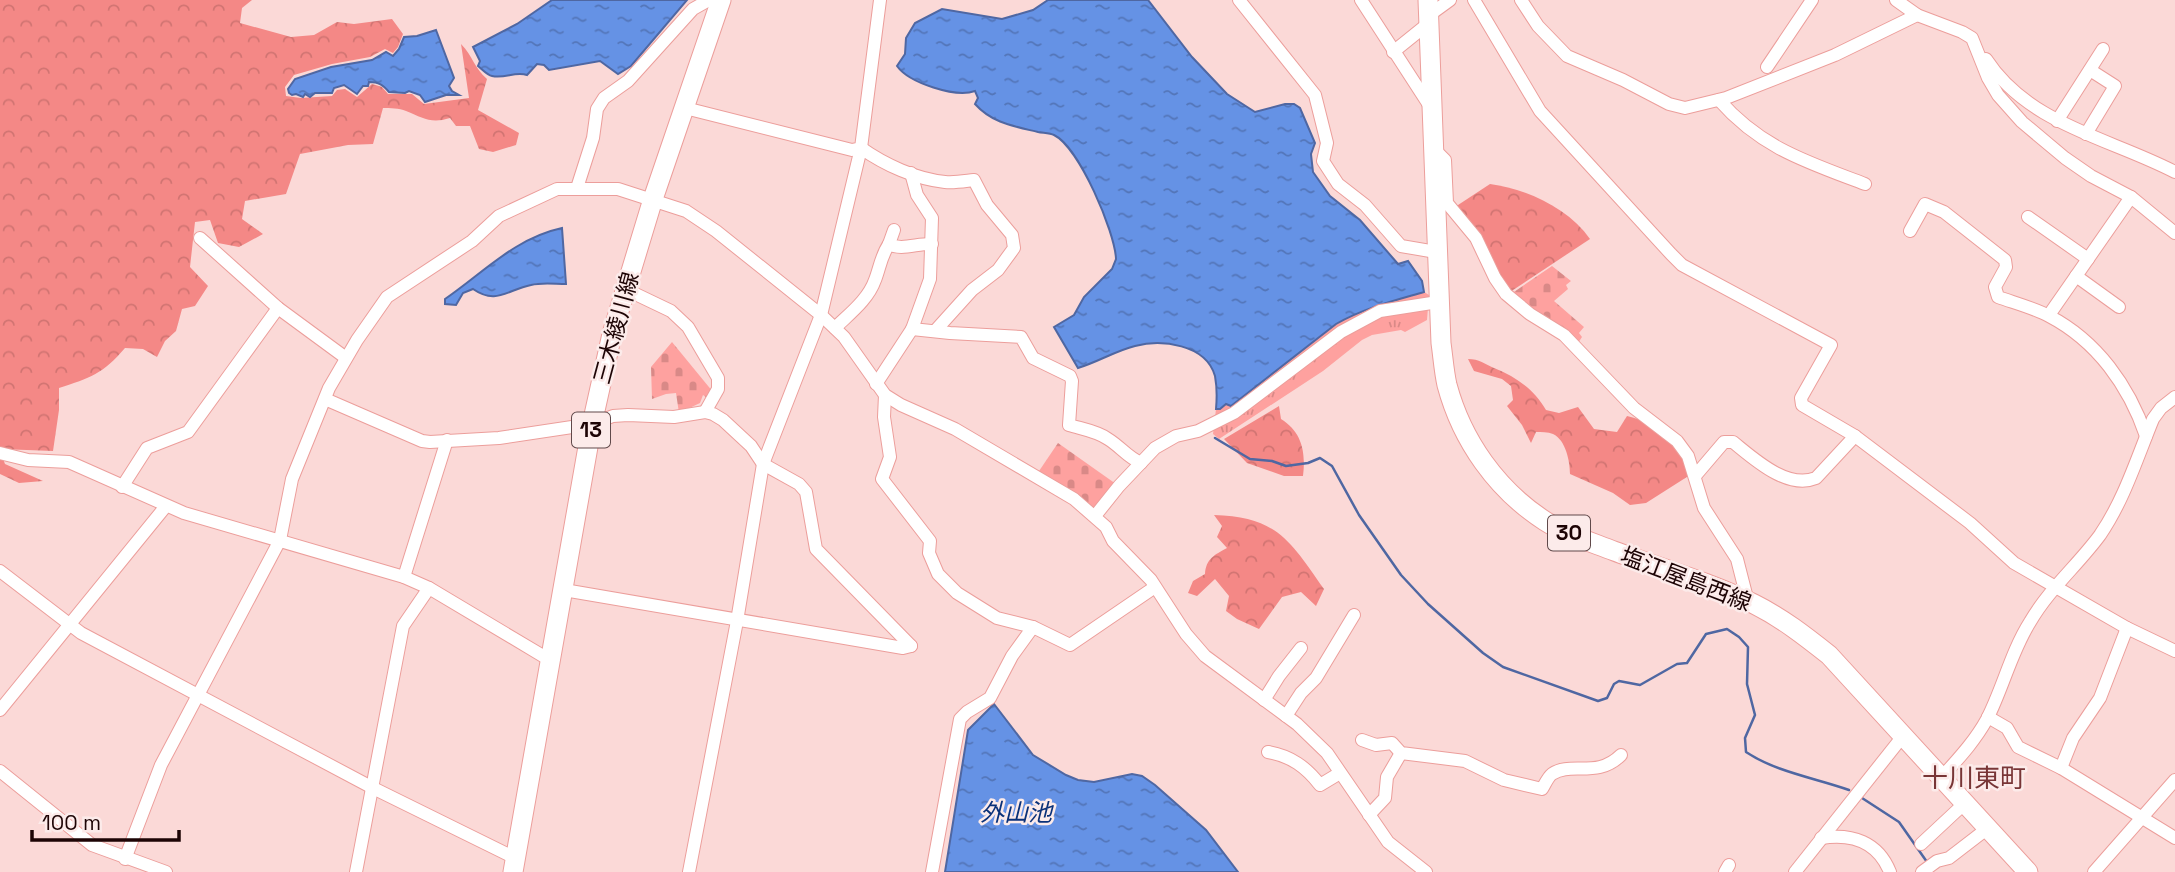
<svg xmlns="http://www.w3.org/2000/svg" width="2175" height="872" font-family="'Space Grotesk','Noto Sans JP',sans-serif">
<style>
.grass{fill:url(#grass-tufts)}
.forest{fill:url(#forest-crowns)}
.cemetery{fill:url(#cemetery-stones)}
.water{fill:url(#water-ripples);stroke:#4f67a2;stroke-width:2}
.lines{fill:none;stroke-linecap:round;stroke-linejoin:round}
.stream{stroke:#4f67a2;stroke-width:2.5}
.street-casing{stroke:#ec9e9b;stroke-width:14}
.primary-casing{stroke:#ec9e9b;stroke-width:21}
.street{stroke:#fff;stroke-width:12}
.primary{stroke:#fff;stroke-width:19}
.labels{text-anchor:middle;stroke-width:5;stroke-linejoin:round;paint-order:stroke}
.shield{fill:#fcebea;stroke:#60494a;stroke-width:2}
.shield-label{font-size:21px;font-weight:bold;fill:#1d0405}
.street-label{font-size:23px;fill:#1d0405;stroke:#fcebea}
.water-label{font-size:24px;font-style:italic;fill:#0a3179;stroke:#fcebea}
.quarter-label{font-size:26px;fill:#783536;stroke:#fcebea}
</style>
<defs>
<pattern id="grass-tufts" width="24" height="20" patternUnits="userSpaceOnUse" patternTransform="scale(1.75)"><rect width="24" height="20" fill="#fea19f"/><path d="M3 7l-1-3M5 7V3M7 7l1-3M15 17l-1-3M17 17v-4M19 17l1-3" fill="none" stroke="#d98987"/></pattern>
<pattern id="forest-crowns" width="20" height="18" patternUnits="userSpaceOnUse" patternTransform="scale(1.75)"><rect width="20" height="18" fill="#f48886"/><path d="M2 6a3 3 0 1 1 6 0M12 15a3 3 0 1 1 6 0" fill="none" stroke="#d17472"/></pattern>
<pattern id="cemetery-stones" width="16" height="16" patternUnits="userSpaceOnUse" patternTransform="scale(1.75)"><rect width="16" height="16" fill="#fea19f"/><path d="M2 7V4a2 2 0 0 1 4 0v3zM10 15v-3a2 2 0 0 1 4 0v3z" fill="#d98987"/></pattern>
<pattern id="water-ripples" width="26" height="14" patternUnits="userSpaceOnUse" patternTransform="scale(1.75)"><rect width="26" height="14" fill="#6592e5"/><path d="M2 4q2-2 4 0t4 0M15 11q2-2 4 0t4 0" fill="none" stroke="#5375b8"/></pattern>
</defs>
<rect width="100%" height="100%" fill="#fbd9d7"/>
<path class="grass" d="M1424 292 1429 295 1427 320 1405 332 1401 330 1372 335 1362 340 1323 371 1219 439 1213 434 1216 409 1226 403 1232 405 1336 324 1352 315 1371 307Z"/>
<g class="forest">
<path d="M0 0H252L242 8 240 23 291 37 314 35 337 22 354 24 392 19 403 34 398 47 393 53 385 49 370 57 332 64 294 75 285 87 286 96 301 98 332 96 337 90 345 89 357 97 372 84 382 87 388 94H412L424 104 469 98 461 44C473 56 474 68 487 79L478 110 519 133 516 145 493 152 479 149 470 126H456L450 118C431 124 423 118 406 111 399 108 390 108 383 108L373 144 348 145 300 154 286 194 245 201 242 219 263 234 239 247 218 243 210 220 195 222 190 267 208 286 195 306 182 309 176 331 165 341 157 357 143 349 125 348C103 374 90 378 59 388V410L53 451 0 449Z"/>
<path d="M1490 184C1527 189 1568 208 1590 239L1510 292 1455 207Z"/>
<path d="M1468 359C1479 359 1485 364 1494 368 1516 377 1534 389 1546 410L1559 413 1578 407 1594 429 1617 432 1627 416C1658 423 1681 445 1690 475L1646 503 1630 505 1613 493 1570 474C1570 462 1566 440 1553 434 1548 432 1541 432 1536 432L1531 443 1522 425 1507 406 1513 400 1511 386 1502 379 1474 371Z"/>
<path d="M1279 406 1281 419C1302 432 1306 452 1303 476H1284L1247 463 1224 439Z"/>
<path d="M0 451 5 464 43 481 19 483 0 474Z"/>
<path d="M1214 515C1278 517 1290 541 1324 589L1316 606 1301 592 1282 597 1259 629 1237 619 1226 611 1229 596 1215 579 1197 596 1188 593 1193 581 1205 574C1206 559 1214 555 1227 548L1217 537 1222 526Z"/>
</g>
<g class="cemetery">
<path d="M1552 266 1571 281 1566 285 1568 289 1554 301 1584 327 1579 333 1582 337 1578 343 1511 294Z"/>
<path d="M672 342 713 392 707 398 703 395 700 403 679 413 676 393 666 394 652 399 651 367Z"/>
<path d="M1058 443 1116 484 1093 508 1037 474Z"/>
</g>
<g class="water">
<path d="M552 0H687L631 66 618 74 600 61 549 70 544 65 537 64 527 75C515 71 505 79 492 76 487 75 483 70 478 66L480 61 473 47 517 24Z"/>
<path d="M1048 0H1148L1192 57 1227 94 1255 112 1285 104H1294L1300 108 1315 143 1311 154 1313 172 1330 196 1360 220 1398 264 1408 261 1422 281 1424 292C1393 301 1364 308 1336 324L1231 406 1226 404 1220 409H1216C1217 398 1217 387 1215 376 1206 344 1161 339 1135 346 1115 351 1098 362 1078 368L1054 327 1074 315 1084 297 1112 269 1116 259C1115 232 1079 147 1054 135 1050 133 1043 133 1038 132 1013 126 992 123 975 104L978 98 975 91C956 98 909 83 897 66L905 54 906 38 915 23 942 9 1002 19 1033 10Z"/>
<path d="M436 30 454 78 449 86 452 91 459 95H446L425 102 420 95 409 91 405 93 389 92C383 85 379 82 369 82L368 86H363L357 94 344 85 334 88 332 93H315L310 97 305 94 303 97 296 94 292 95 289 93 288 89 295 79 331 67 372 60 386 52 393 56 399 49 404 37 417 36Z"/>
<path d="M562 228 566 284C555 284 542 282 531 285 507 290 496 305 473 289L463 293 456 305 445 304V299C483 273 515 238 562 228Z"/>
<path d="M994 704 1033 755 1066 775 1078 780 1094 782 1132 774 1142 776 1155 785 1206 830 1238 872H945L968 730Z"/>
</g>
<g class="lines">
<g class="stream">
<path d="M1215 438 1250 459 1272 461 1286 466 1308 463 1320 458 1332 466 1359 515 1401 575 1428 604 1483 653 1503 667 1598 701 1607 698 1614 684 1619 681 1640 685 1677 664 1687 663 1706 634 1727 629 1739 637 1748 647 1747 684 1755 715 1745 738 1746 752C1776 772 1815 778 1849 790"/>
<path d="M1862 798 1899 822 1927 862"/>
</g>
<defs>
<g id="street">
<path d="M1239 0 1315 95 1327 143 1323 161 1338 184 1365 205 1401 246 1436 252"/>
<path d="M1361 0 1431 108"/>
<path d="M1474 0 1540 111 1671 254 1682 265 1831 345 1801 398 1802 405 1855 436 1970 523 2014 563 2127 628 2175 651"/>
<path d="M1521 0 1538 26 1567 56 1623 80 1669 104 1685 108 1726 98 1835 55 1917 15 1962 32 1972 38 1988 78 1998 95 2022 122 2065 158 2091 176 2131 197 2175 233"/>
<path d="M1896 0 1917 15"/>
<path d="M1428 16 1450 0"/>
<path d="M1393 52 1429 23"/>
<path d="M1986 59C2029 125 2110 138 2175 172"/>
<path d="M1767 67 1812 0"/>
<path d="M1719 100C1761 148 1807 162 1865 184"/>
<path d="M685 108 852 150 861 148 880 0"/>
<path d="M2057 121 2103 49"/>
<path d="M2086 134 2115 86 2090 70"/>
<path d="M1433 148 1445 160 1447 203 1476 238 1495 278 1506 294 1530 314 1564 335 1634 408 1677 441 1688 456 1704 508 1737 559 1748 602"/>
<path d="M577 188 593 138 597 109 604 98 628 81 693 9 709 0"/>
<path d="M2028 217 2088 259"/>
<path d="M894 230 889 244C901 251 918 243 932 244"/>
<path d="M1910 231 1925 204 1944 212 2005 260 2006 267 1995 287 1998 297C2015 303 2034 308 2049 316 2097 341 2129 386 2146 436"/>
<path d="M200 238 278 308 346 358"/>
<path d="M2076 276 2119 307"/>
<path d="M625 289 671 311 688 327 718 378V389L705 412"/>
<path d="M2049 315 2131 197"/>
<path d="M835 328C849 314 868 300 875 280 880 267 881 256 889 244"/>
<path d="M912 329 950 333 1021 337 1033 358 1070 376 1072 381 1069 425C1082 429 1097 431 1108 439 1121 447 1127 457 1141 463"/>
<path d="M876 384 912 329 930 279 932 218 917 195 911 173"/>
<path d="M885 395 884 417 890 457 882 479 930 541 929 553 938 574 957 593 997 618 1033 627 1070 645 1155 587"/>
<path d="M325 399 422 441 430 442 499 438 592 424 613 416 628 415 674 417 705 412 713 414 723 420 751 446 763 464 799 484 806 492 816 549 911 646"/>
<path d="M0 453 28 460 69 462 184 513 404 577 429 588 543 656 551 657"/>
<path d="M1695 476 1724 442H1733C1753 458 1787 490 1816 478L1855 436"/>
<path d="M122 487 147 448 188 432 278 308"/>
<path d="M1095 516 1119 486 1155 448 1176 436 1198 431 1234 413 1341 332 1380 311 1438 302"/>
<path d="M0 571 81 633 373 788 515 858"/>
<path d="M404 577 447 440"/>
<path d="M564 590 903 648 911 646"/>
<path d="M1264 700 1279 676 1301 648"/>
<path d="M0 710 166 506"/>
<path d="M1286 716 1301 693 1316 678 1354 615"/>
<path d="M1988 717 2007 728 2018 747 2061 768 2175 838"/>
<path d="M1362 740 1376 745 1392 743 1401 753 1465 761 1504 780 1542 789C1545 784 1548 777 1552 774 1571 761 1597 779 1621 755"/>
<path d="M1268 752C1291 756 1306 767 1320 785L1340 773"/>
<path d="M2061 768 2073 738 2100 698 2127 628"/>
<path d="M0 771 92 845 166 872"/>
<path d="M1941 778C1958 759 1975 741 1987 719 2003 688 2011 652 2030 622 2049 589 2078 565 2100 535 2124 500 2137 458 2153 419L2161 408 2175 397"/>
<path d="M1369 815 1385 798 1387 777 1401 753"/>
<path d="M1821 838C1852 833 1878 842 1890 872"/>
<path d="M1921 844 1965 803"/>
<path d="M125 859 161 765 280 540 292 479 329 388 357 340 387 297 472 241 499 216 557 189H618L686 211 716 231 821 315 844 337 885 395 901 405 955 429 1074 499 1106 527 1113 541 1151 580 1186 634 1205 656 1297 724 1327 753 1388 842 1426 872"/>
<path d="M356 872 403 626 429 588"/>
<path d="M689 872 737 621 763 464 821 315 861 148C885 165 916 179 945 182 955 183 965 181 974 180L987 205 1012 235 1014 248 998 270 972 290 935 331"/>
<path d="M932 872 960 719 967 712 990 698 1012 656 1033 627"/>
<path d="M1725 872 1729 865"/>
<path d="M1795 872 1903 736"/>
<path d="M1922 872 1937 861 1949 858 1988 828"/>
<path d="M2094 872 2175 780"/>
</g>
<g id="primary">
<path d="M1428 0 1441 343C1443 357 1444 372 1447 385 1462 441 1497 490 1545 521 1565 534 1591 542 1614 551 1660 568 1709 582 1754 604 1782 618 1805 636 1829 655L2028 872"/>
<path d="M513 872 592 424 612 334 653 199 721 0"/>
</g>
</defs>
<use href="#street" class="street-casing"/>
<use href="#primary" class="primary-casing"/>
<use href="#street" class="street"/>
<use href="#primary" class="primary"/>
</g>
<g class="labels">
<g class="shield">
<rect x="572" y="412.5" width="38" height="35" rx="5"/>
<rect x="1548" y="515.5" width="42" height="35" rx="5"/>
</g>
<g class="shield-label">
<text x="591" y="437">13</text>
<text x="1569" y="540">30</text>
</g>
<g class="street-label">
<text transform="translate(616 328) rotate(-75)" y="8">三木綾川線</text>
<text transform="translate(1686 579) rotate(21)" y="8">塩江屋島西線</text>
</g>
<g class="water-label">
<text x="1016" y="821">外山池</text>
</g>
<g class="quarter-label">
<text x="1974" y="787">十川東町</text>
</g>
</g>
<path d="M32 830v10h147v-10" fill="none" stroke="#1d0405" stroke-width="3.5"/>
<text x="42" y="830" font-size="21" fill="#1d0405" stroke="#fcebea" stroke-width="5" paint-order="stroke">100 m</text>
</svg>
